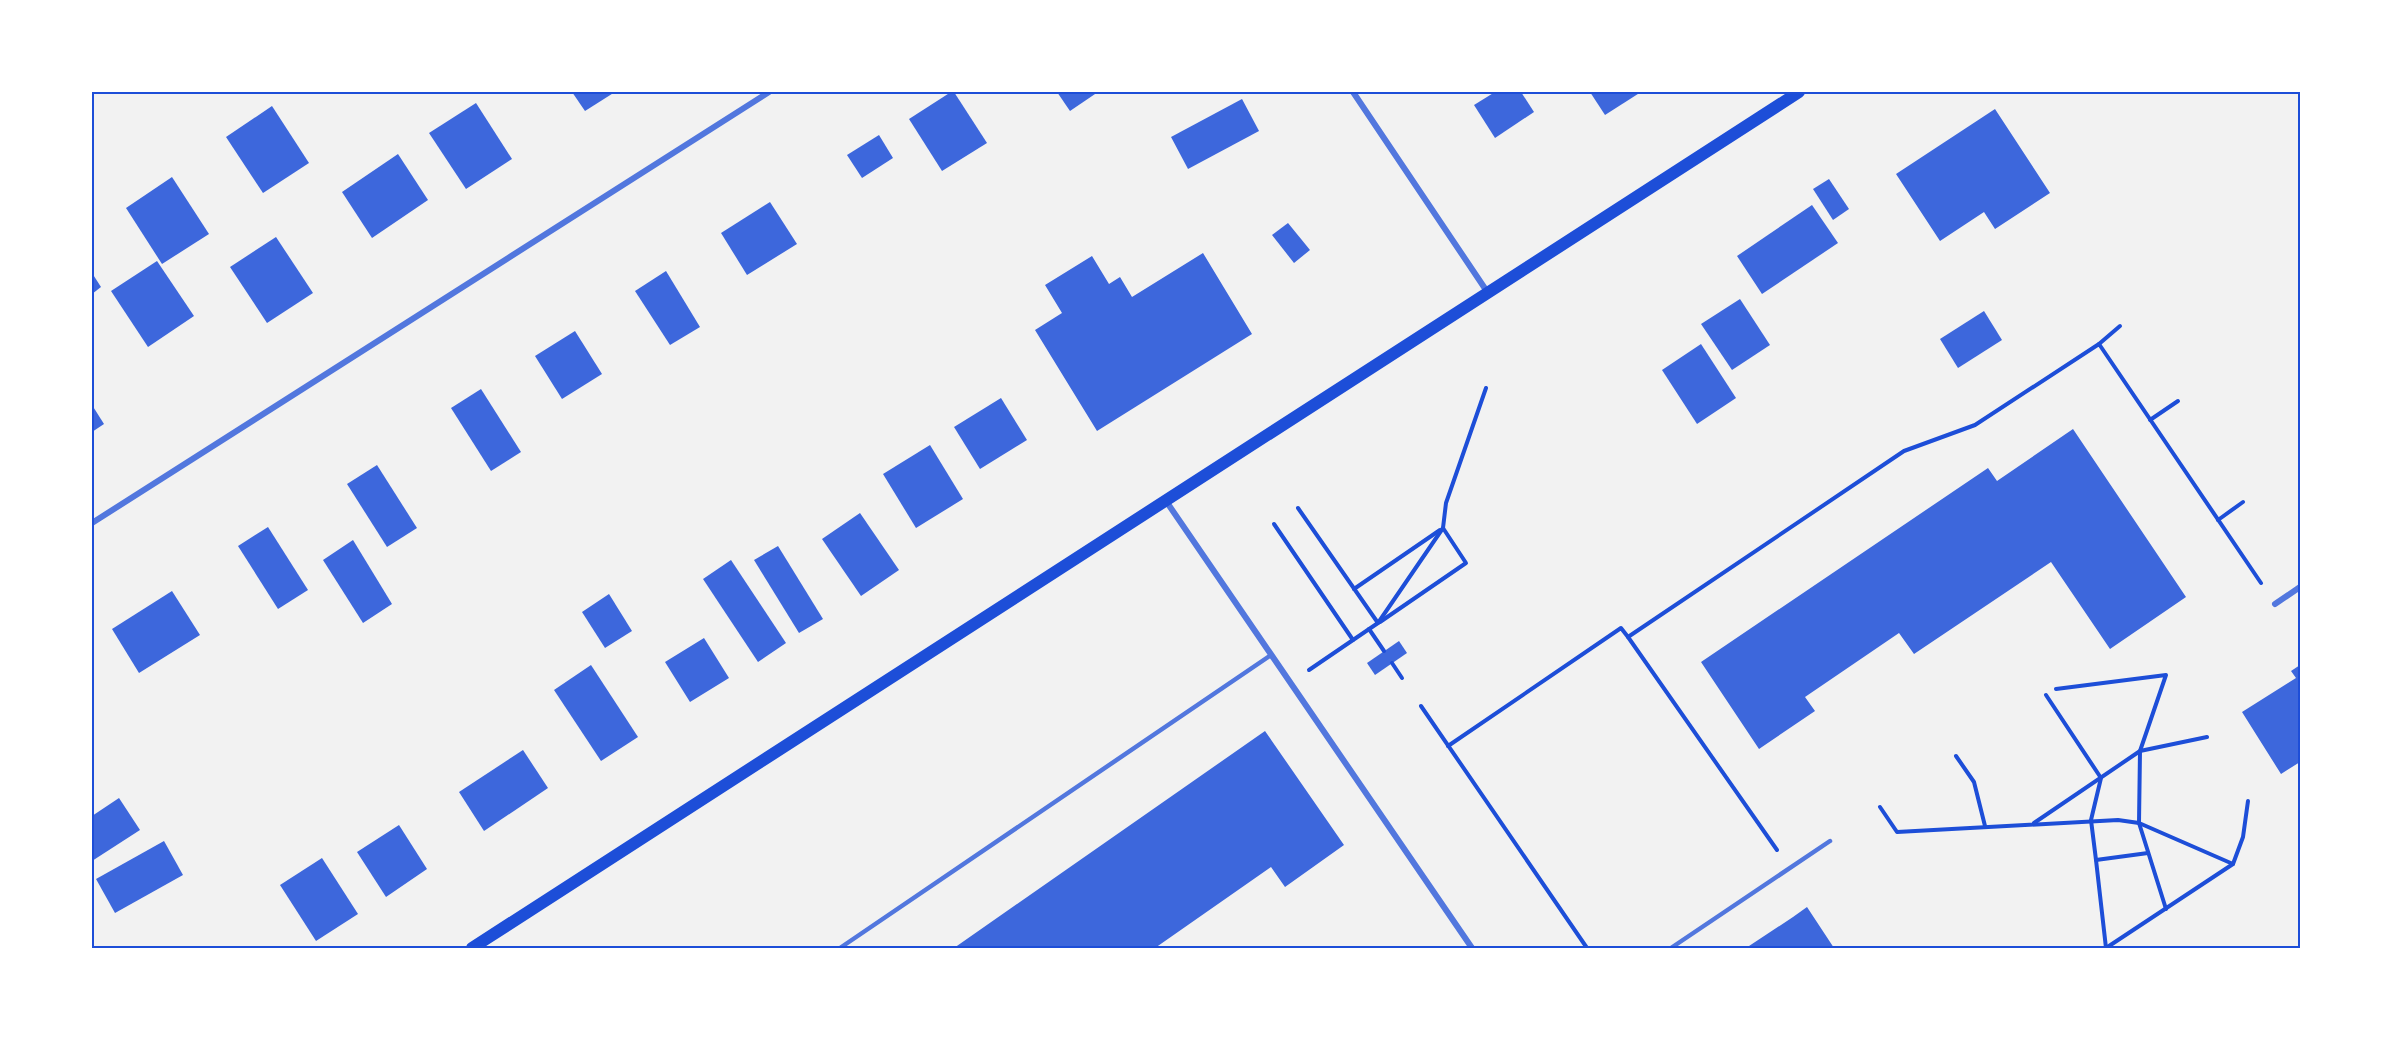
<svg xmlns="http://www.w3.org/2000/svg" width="2392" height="1040" font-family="'Noto Sans',sans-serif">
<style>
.building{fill:#3d67dc}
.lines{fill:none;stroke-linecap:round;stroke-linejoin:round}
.path{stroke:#1d4ed8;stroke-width:4}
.service{stroke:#5277de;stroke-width:4.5}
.minor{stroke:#5277de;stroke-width:6}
.secondary{stroke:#1d4ed8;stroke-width:12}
.neatline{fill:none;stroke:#1d4ed8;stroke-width:2}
</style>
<rect width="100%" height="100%" fill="#f2f2f2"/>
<g class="building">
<path d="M572 92H615L585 111Z"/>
<path d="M951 92H954L987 143 942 171 909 119Z"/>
<path d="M1057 92H1098L1070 111Z"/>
<path d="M1495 92H1521L1534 112 1495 138 1474 105Z"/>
<path d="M1590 92H1641L1605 115Z"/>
<path d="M1242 99 1259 131 1188 169 1171 137Z"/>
<path d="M476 103 512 159 466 189 429 133Z"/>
<path d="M272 106 309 163 263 193 226 137Z"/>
<path d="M1995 109 2050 193 1995 229 1984 212 1940 241 1896 174Z"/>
<path d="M879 135 893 158 862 178 847 155Z"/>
<path d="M398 154 428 200 372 238 342 192Z"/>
<path d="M172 177 209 234 162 264 126 208Z"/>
<path d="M1829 179 1849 209 1833 220 1813 189Z"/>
<path d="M770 202 797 244 747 275 721 233Z"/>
<path d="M1812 205 1838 243 1762 294 1737 256Z"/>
<path d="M1288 223 1310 250 1294 263 1272 235Z"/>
<path d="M276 237 313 293 267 323 230 267Z"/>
<path d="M1203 253 1252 334 1097 431 1035 330 1062 313 1045 285 1092 256 1109 284 1120 277 1132 297Z"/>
<path d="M157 261 194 316 148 347 111 291Z"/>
<path d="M666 271 700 327 670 345 635 291Z"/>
<path d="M92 273 101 287 92 294Z"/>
<path d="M1740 299 1770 345 1732 370 1701 324Z"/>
<path d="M1984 311 2002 340 1958 368 1940 339Z"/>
<path d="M575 331 602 374 562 399 535 356Z"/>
<path d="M1701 344 1736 398 1697 424 1662 370Z"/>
<path d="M481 389 521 452 491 471 451 408Z"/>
<path d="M1001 398 1027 440 980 469 954 427Z"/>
<path d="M92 405 104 424 92 432Z"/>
<path d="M2073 429 2186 597 2110 649 2051 562 1914 654 1899 633 1805 697 1815 711 1759 749 1701 662 1988 468 1997 481Z"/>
<path d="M930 445 963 499 916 528 883 474Z"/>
<path d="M377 465 417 528 387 547 347 484Z"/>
<path d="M860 513 899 570 861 596 822 539Z"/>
<path d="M268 527 308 590 278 609 238 546Z"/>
<path d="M353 540 392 604 363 623 323 560Z"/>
<path d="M778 546 823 619 799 633 754 560Z"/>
<path d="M731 560 786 643 758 662 703 579Z"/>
<path d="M172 591 200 635 139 673 112 629Z"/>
<path d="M609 594 632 631 605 648 582 612Z"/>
<path d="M704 638 729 678 690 702 665 662Z"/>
<path d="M1399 641 1407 653 1375 675 1367 663Z"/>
<path d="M591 665 638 737 601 761 554 690Z"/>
<path d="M2300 665V762L2281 774 2242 712 2296 678 2291 671Z"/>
<path d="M1265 731 1344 845 1285 887 1271 867 1155 948H954Z"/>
<path d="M523 750 548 788 484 831 459 792Z"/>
<path d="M119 798 140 830 92 861V816Z"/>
<path d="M399 825 427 869 386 897 357 852Z"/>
<path d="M164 841 183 875 115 913 96 879Z"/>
<path d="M322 858 358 914 316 941 280 885Z"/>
<path d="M1807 907 1834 948H1746L1793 917Z"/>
</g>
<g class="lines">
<g class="path">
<path d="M2099 344 2120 326"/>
<path d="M2150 420 2178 401"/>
<path d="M1298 508 1378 623 1353 640"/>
<path d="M2218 520 2243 502"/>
<path d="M1274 524 1353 640 1309 670"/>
<path d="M1354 589 1440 530"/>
<path d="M1380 622 1466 563 1443 528"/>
<path d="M1378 623 1443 528 1446 503 1486 388"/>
<path d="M1369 629 1384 651"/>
<path d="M1392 663 1402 678"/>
<path d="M2056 689 2166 675 2140 751 2139 823 2166 909"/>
<path d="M2046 695 2101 778 2091 820 2096 860"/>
<path d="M1421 706 1587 948"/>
<path d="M1448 746 1621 628 1628 637"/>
<path d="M1956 756 1974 782 1985 826"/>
<path d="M1880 807 1897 832 2118 820 2139 823 2233 864"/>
<path d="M2034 823 2140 751 2207 737"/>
<path d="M1777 850 1628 637 1904 451 1975 425 2099 344 2261 583"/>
<path d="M2106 948 2233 864 2243 837 2248 801"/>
<path d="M2106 948 2096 860 2148 853"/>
</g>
<g class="service">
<path d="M840 948 1271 655"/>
<path d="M1671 948 1830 841"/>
</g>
<g class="minor">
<path d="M1353 92 1488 293"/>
<path d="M1166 501 1472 948"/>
<path d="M92 523 769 92"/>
<path d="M2275 604 2300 587"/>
</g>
<path class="secondary" d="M472 948 1799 92"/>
</g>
<rect width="2392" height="1040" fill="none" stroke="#ffffff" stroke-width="186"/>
<rect x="93" y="93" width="2206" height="854" class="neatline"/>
</svg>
